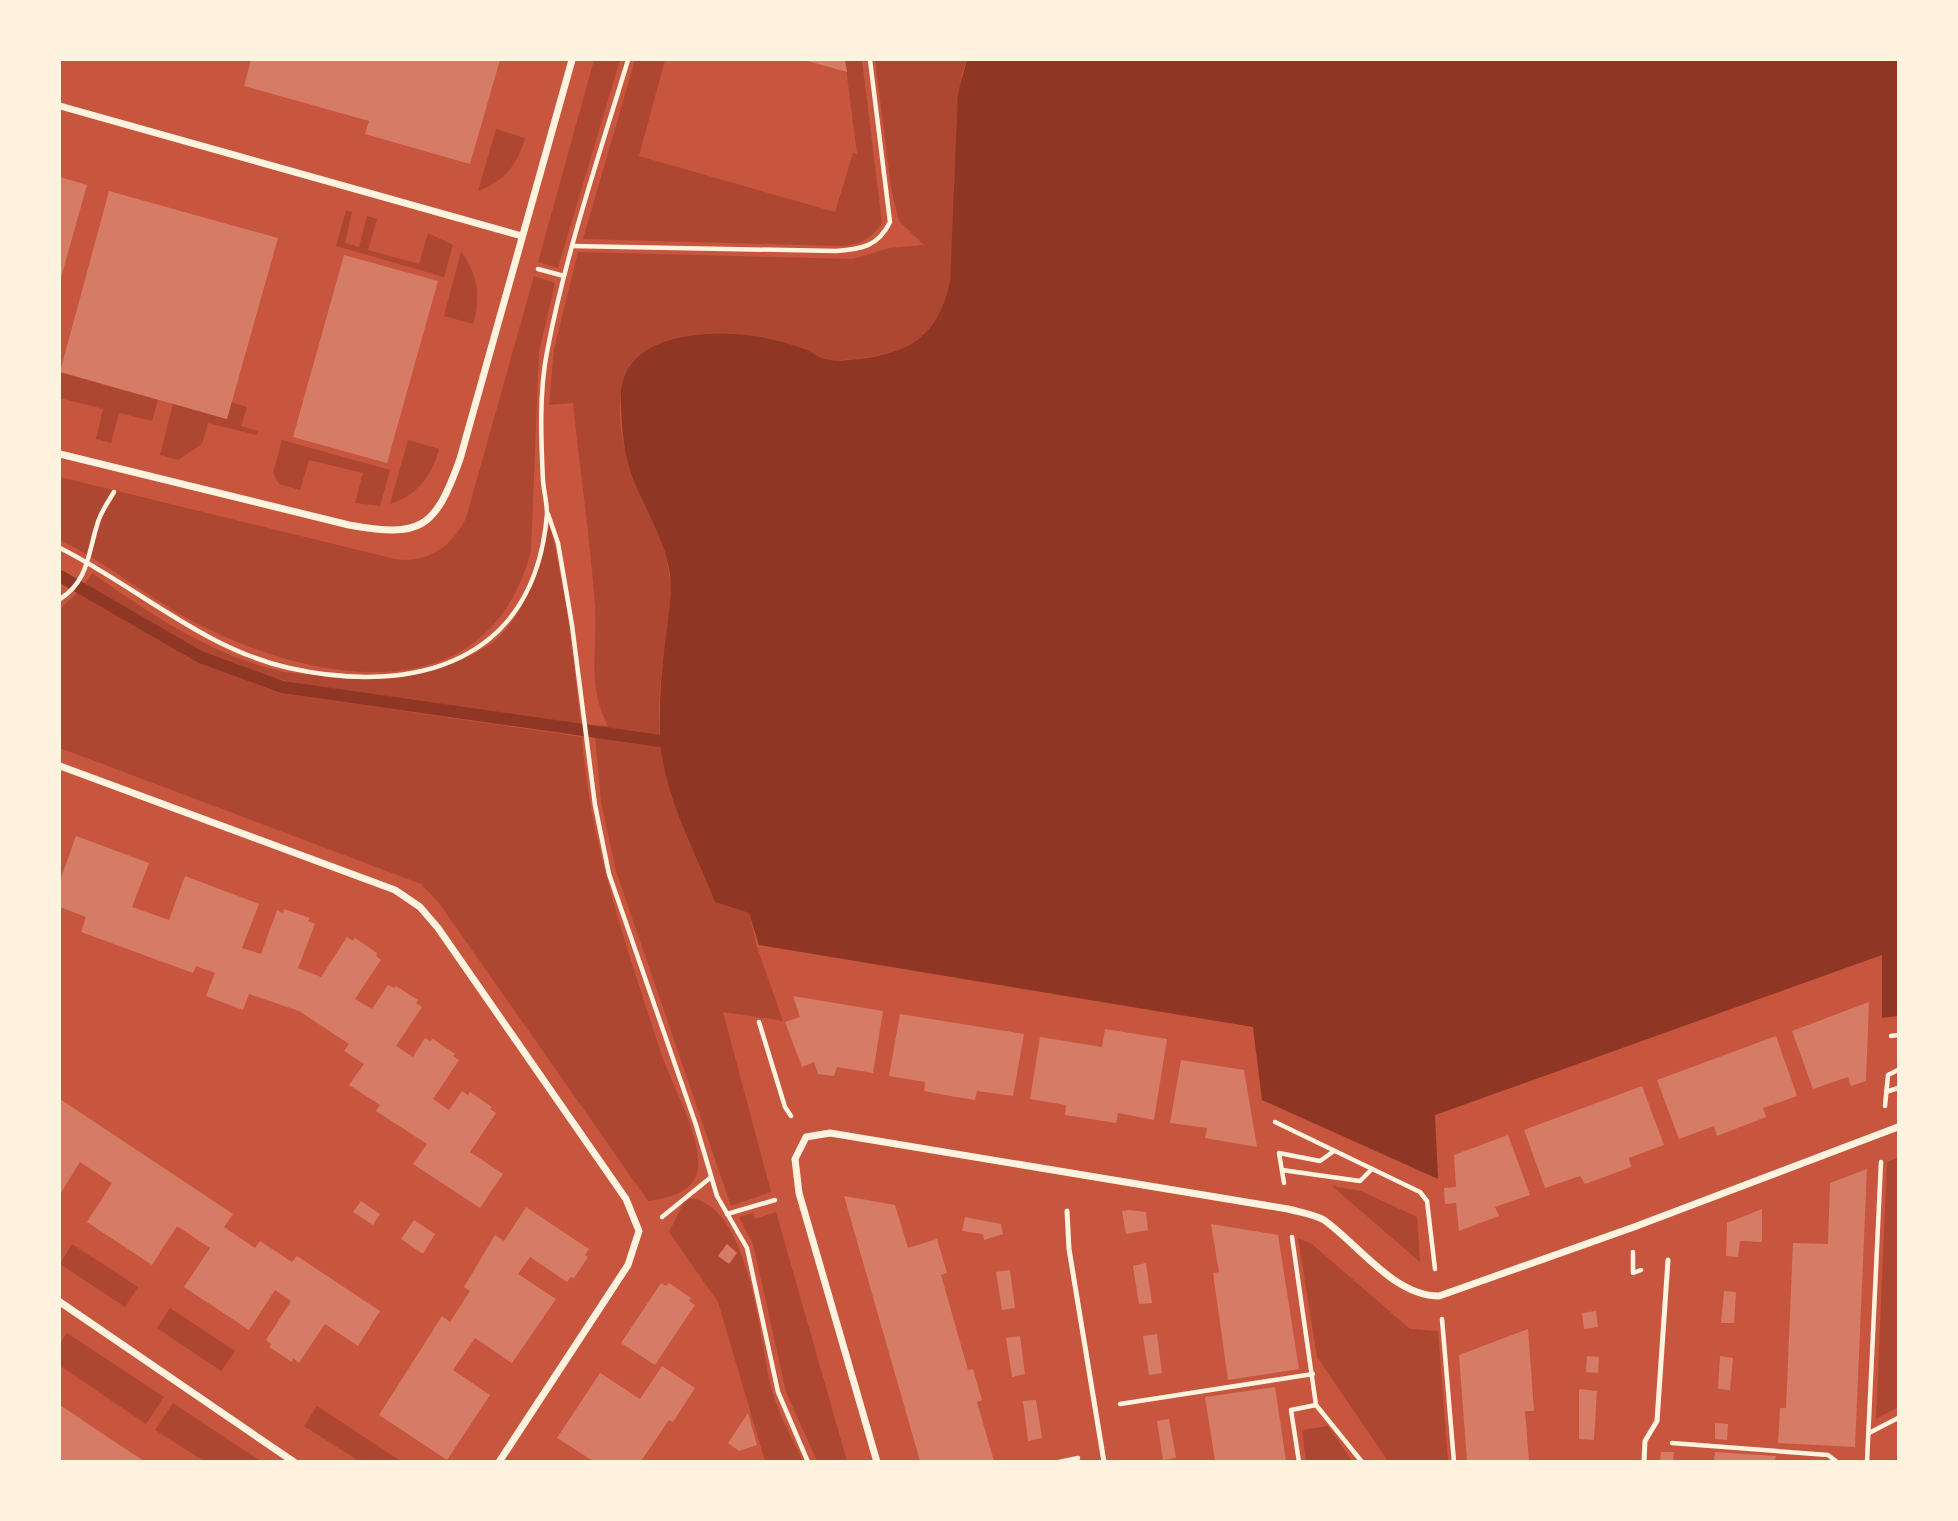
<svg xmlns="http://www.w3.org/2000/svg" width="1958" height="1521" font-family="'DM Sans',sans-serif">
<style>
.green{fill:#ae4732}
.water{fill:#8f3625}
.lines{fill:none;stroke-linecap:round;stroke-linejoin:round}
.stream{stroke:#8f3625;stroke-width:12}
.building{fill:#d67c66}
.path{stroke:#fff3e0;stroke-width:4.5}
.service{stroke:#fff3e0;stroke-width:5}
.minor{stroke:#fff3e0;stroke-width:7}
</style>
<rect width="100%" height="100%" fill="#c8553d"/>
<g class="green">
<path d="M594 60H620L558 268 538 262Z"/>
<path d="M635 60H665L639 156 835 212 853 153 857 154 845 60H862L882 223C871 239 860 245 841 246L583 239Z"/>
<path d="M875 60H967L962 74 950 282C938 332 912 354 861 358 850 359 835 362 824 359 818 357 811 352 805 350 770 336 732 331 695 336 676 338 643 365 625 375 603 457 659 500 669 573 673 596 668 618 665 641 661 674 657 709 660 742 664 797 695 852 715 902L749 913 757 947 783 1021 723 1012 771 1192 731 1206 616 871 601 802 594 725 608 726C586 683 598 651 595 606 590 538 580 470 573 403L549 405 554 349 578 252 853 259 889 248 924 245 899 221 891 188Z"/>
<path d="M496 129 525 138C517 165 505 181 478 191Z"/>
<path d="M346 210 352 212 345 243 359 247 367 216 377 219 368 250 419 264 428 233 453 245 444 277 336 246Z"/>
<path d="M461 251C478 276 481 295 473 324L444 316Z"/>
<path d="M534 276 555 283 539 352 531 551C488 714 317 684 200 625 151 600 109 564 60 540V477L395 559C427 564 452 547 466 518Z"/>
<path d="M60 372 158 400 152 421 119 413 111 443 96 439 103 409 60 398Z"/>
<path d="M231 402 247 407 241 426 258 431 257 435 208 423 202 444 178 460 160 455 173 404 226 419Z"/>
<path d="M282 440 390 470 380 506 355 503 363 473 309 460 300 490 279 484 273 473Z"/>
<path d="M408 440 439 449C432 476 417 495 390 504Z"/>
<path d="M550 522 567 609 581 724C452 709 316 702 195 650 156 634 120 606 84 585L92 573C152 615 212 656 285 672 299 675 313 674 327 675 368 680 398 682 437 668 458 661 482 653 499 637 529 607 540 562 550 522Z"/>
<path d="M78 592 196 662 280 693 582 737C590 847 628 949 661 1053 671 1083 702 1138 698 1169 694 1193 668 1198 648 1201L439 903 421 884 60 748V609Z"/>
<path d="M1898 1158V1407L1876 1419 1887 1162Z"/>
<path d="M1332 1186 1361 1191 1417 1217 1420 1262Z"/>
<path d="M686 1198C750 1198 759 1340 771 1387 778 1413 791 1437 803 1461H765L718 1302 669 1232Z"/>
<path d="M776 1212 847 1461H817L786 1392 753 1244 739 1217 753 1213 755 1219Z"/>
<path d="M1298 1238 1312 1244 1410 1329 1438 1331 1448 1461H1388L1317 1357Z"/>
<path d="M72 1244 138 1287 125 1307 60 1264Z"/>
<path d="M170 1308 235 1351 221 1371 157 1328Z"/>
<path d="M67 1333 164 1397 146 1424 60 1366V1343Z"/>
<path d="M173 1403 261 1461H204L155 1430Z"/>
<path d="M317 1406 401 1461H359L304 1426Z"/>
<path d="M1328 1426 1352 1461H1306L1302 1430Z"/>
</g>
<path class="water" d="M967 60H1898V1016L1882 1018V955L1435 1115 1438 1179 1262 1100 1253 1027 759 945 749 913 715 902C695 851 662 793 660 737 659 706 661 674 665 642 668 619 672 598 670 574 665 541 649 516 636 486 624 458 621 429 621 398 620 331 713 329 761 337 776 340 792 344 807 350 813 353 819 358 826 359 835 362 848 360 857 359 910 354 938 335 950 282L958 93Z"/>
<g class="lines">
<path class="stream" d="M60 576 200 657 282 687 660 741"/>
</g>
<g class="building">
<path d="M251 60H500L470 164 365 134 369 121 244 86Z"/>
<path d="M804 60H845L847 72Z"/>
<path d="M60 177 87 185 60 281Z"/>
<path d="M109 191 278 238 227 419 60 372Z"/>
<path d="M344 255 438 281 387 463 293 437Z"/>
<path d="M76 836 149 863 132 907 169 920 185 876 259 904 242 948 261 954 277 910 283 913 284 909 310 918 308 921 315 924 298 968 321 977 347 937 353 941 355 938 377 953 376 956 381 960 355 999 372 1009 388 985 394 988 396 986 418 1000 416 1003 422 1007 396 1046 413 1057 425 1038 430 1041 433 1039 455 1054 453 1056 459 1060 433 1099 449 1110 462 1091 468 1095 470 1092 492 1107 490 1109 496 1113 470 1152 503 1174 480 1208 413 1164 427 1144 376 1111 380 1105 349 1085 364 1064 344 1051 349 1044 299 1011 249 994 243 1010 206 996 215 973 196 966 193 973 81 932 86 917 60 907V881Z"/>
<path d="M793 996 883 1011 873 1073 837 1067 834 1076 818 1074 814 1062 802 1067 785 1022 800 1017Z"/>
<path d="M1869 1002 1866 1081 1851 1086 1848 1077 1813 1089 1792 1031Z"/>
<path d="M900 1014 1024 1034 1013 1096 977 1091 975 1100 950 1096 924 1091 925 1082 889 1076Z"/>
<path d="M1105 1029 1167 1039 1154 1120 1118 1113 1116 1123 1065 1115 1066 1105 1030 1099 1040 1037 1102 1047Z"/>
<path d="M1776 1036 1797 1096 1763 1108 1766 1117 1717 1136 1714 1126 1679 1139 1657 1080Z"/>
<path d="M1181 1060 1244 1070 1257 1147 1205 1138 1207 1128 1170 1123Z"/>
<path d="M1642 1086 1664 1145 1629 1158 1631 1167 1585 1184 1580 1176 1545 1188 1524 1130Z"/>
<path d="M60 1099 233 1214 224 1227 255 1248 260 1241 292 1262 297 1256 380 1311 358 1346 325 1324 299 1363 293 1358 292 1362 269 1347 271 1344 266 1340 291 1301 275 1290 249 1330 184 1287 210 1248 177 1226 152 1265 87 1222 112 1183 80 1162 60 1194Z"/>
<path d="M1508 1135 1530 1195 1495 1207 1499 1216 1459 1231 1456 1203 1445 1204 1444 1188 1456 1187 1454 1155Z"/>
<path d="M1867 1169 1855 1447 1778 1443 1780 1408H1786L1793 1243 1828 1244 1830 1183Z"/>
<path d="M844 1196 895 1205 908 1248 937 1239 947 1273 941 1275 968 1370 973 1369 982 1400 977 1402 994 1461H920Z"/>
<path d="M361 1201 380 1214 373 1225 353 1212Z"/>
<path d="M526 1207 589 1249 585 1255 588 1257 574 1278 571 1277 567 1282 530 1257 518 1274 556 1299 512 1363 475 1338 453 1370 490 1395 447 1460 379 1415 442 1316 450 1322 470 1291 464 1287 495 1235 504 1241Z"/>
<path d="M1762 1209V1242L1740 1241 1738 1257 1726 1256 1727 1223Z"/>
<path d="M1129 1210 1146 1212 1148 1230 1126 1234 1122 1211Z"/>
<path d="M965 1217 1001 1224 1003 1234 984 1240 983 1234 962 1231Z"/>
<path d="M414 1220 435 1234 423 1254 401 1239Z"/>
<path d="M1211 1224 1278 1235 1299 1369 1228 1380 1213 1273 1219 1272Z"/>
<path d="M727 1244 737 1253 729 1264 718 1256Z"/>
<path d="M1146 1263 1152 1303 1139 1304 1133 1266Z"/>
<path d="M1010 1270 1015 1308 1002 1310 996 1272Z"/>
<path d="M661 1283 666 1286 669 1283 691 1298 689 1301 695 1305 655 1365 621 1343Z"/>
<path d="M1724 1291 1736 1292 1734 1323H1721Z"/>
<path d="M1596 1311 1598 1327 1584 1329 1582 1313Z"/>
<path d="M1528 1329 1534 1411H1525L1529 1461H1467L1459 1355Z"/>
<path d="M1157 1334 1162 1373 1149 1375 1143 1336Z"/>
<path d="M1020 1336 1025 1374 1012 1377 1006 1338Z"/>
<path d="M1587 1356 1599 1357 1598 1373 1586 1372Z"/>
<path d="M1720 1356 1733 1358 1730 1390 1718 1389Z"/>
<path d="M662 1366 695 1388 673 1422 669 1420 641 1461H593L557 1438 600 1373 640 1399Z"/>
<path d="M1275 1387 1286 1461H1215L1205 1397Z"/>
<path d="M1579 1389 1597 1391 1594 1440 1579 1439Z"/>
<path d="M1036 1400 1042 1438 1028 1441 1023 1401Z"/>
<path d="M60 1405 118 1444 144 1461H60Z"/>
<path d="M748 1413 757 1445 739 1451 728 1443Z"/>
<path d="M1169 1419 1176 1458 1163 1460 1157 1421Z"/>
<path d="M1715 1423 1728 1424 1727 1440 1715 1439Z"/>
<path d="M1661 1452H1674L1673 1461H1660Z"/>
<path d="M1715 1452 1776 1456 1775 1461H1714Z"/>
</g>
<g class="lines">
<g class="path">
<path d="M572 246 836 251C861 249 878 247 890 222L870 60"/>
<path d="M538 269 564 276"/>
<path d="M548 514 558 543 572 625 595 805 609 874 696 1125 717 1196 747 1248 778 1392 808 1462"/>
<path d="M60 548C136 586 204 649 289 668 416 696 535 662 547 514 547 503 544 492 543 481 541 440 539 393 547 352 566 252 599 156 628 60"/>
<path d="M60 599C89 581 88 552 98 522 101 512 108 502 114 492"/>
<path d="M759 1022 785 1107 791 1116"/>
<path d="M1891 1036 1898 1035"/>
<path d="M1886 1092 1898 1088"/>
<path d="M1885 1106 1888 1075 1898 1070"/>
<path d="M1275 1122 1420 1192 1427 1201 1435 1269"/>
<path d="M1282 1170 1360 1181 1372 1169"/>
<path d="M1284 1183 1279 1153 1320 1161 1334 1151"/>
<path d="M727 1214 775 1200"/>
<path d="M662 1217 710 1178"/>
<path d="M1292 1237 1316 1405 1291 1410 1299 1462"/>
<path d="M1633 1252V1273L1641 1270"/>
<path d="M1442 1319 1454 1462"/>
<path d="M1120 1404 1313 1374"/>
<path d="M1316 1405 1362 1462"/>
<path d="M1869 1433 1898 1418"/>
<path d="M1672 1443 1828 1455 1837 1462"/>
<path d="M1059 1462 1078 1458"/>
<path d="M1867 1462 1881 1162"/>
</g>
<g class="service">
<path d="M1067 1211 1069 1249 1104 1462"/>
<path d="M1644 1462 1645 1441 1657 1421 1668 1260"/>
</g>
<g class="minor">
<path d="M60 106 522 236"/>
<path d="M60 454 349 525C421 538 435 529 460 459L572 60"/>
<path d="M60 766 395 890 420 907 438 928 626 1199 639 1231 628 1265 499 1462"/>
<path d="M60 1302 294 1462"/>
<path d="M877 1462 799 1193 795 1159 806 1137 830 1133 1288 1209C1299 1212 1314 1214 1324 1220 1359 1245 1394 1296 1439 1296L1634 1227 1898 1127"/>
</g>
</g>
<rect width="1958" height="1521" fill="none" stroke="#fff3e0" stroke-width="122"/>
</svg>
